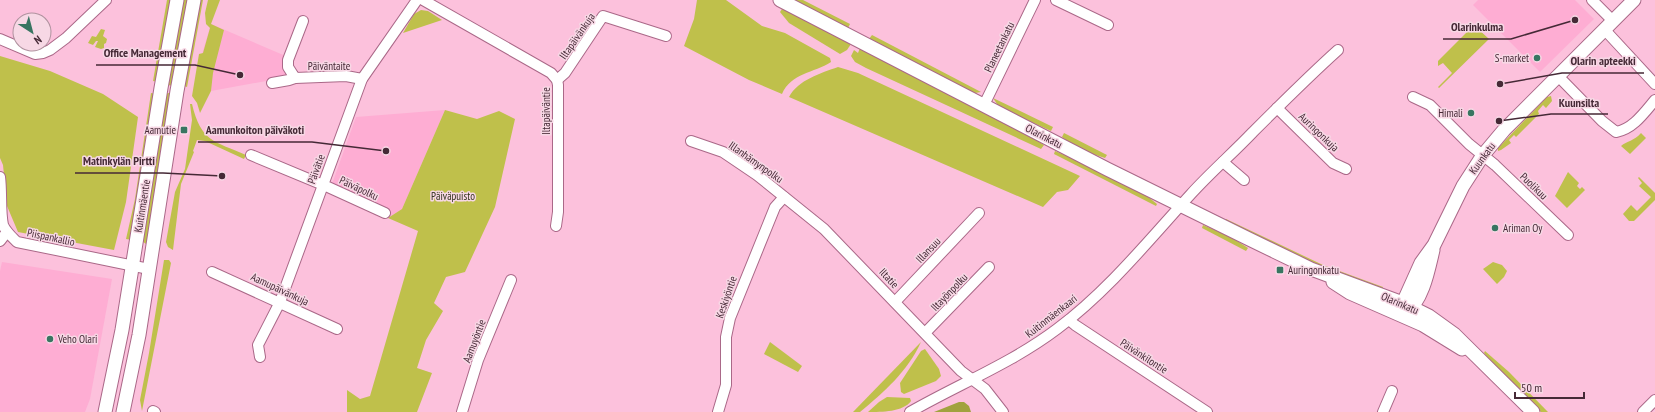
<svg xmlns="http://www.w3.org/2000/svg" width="1655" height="412" font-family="'PT Sans Narrow',sans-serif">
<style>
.built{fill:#feadd3}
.green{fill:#bfc04b}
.forest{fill:#a1a23e}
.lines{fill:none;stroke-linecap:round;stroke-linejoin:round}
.minor-casing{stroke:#aa6888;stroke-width:12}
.major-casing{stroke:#aa6888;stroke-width:15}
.minor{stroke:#fff;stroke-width:10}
.major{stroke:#fff;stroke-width:13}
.poi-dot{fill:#387561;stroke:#f7d8e5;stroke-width:1.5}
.labels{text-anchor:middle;stroke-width:3;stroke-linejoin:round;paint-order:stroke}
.street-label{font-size:11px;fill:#452936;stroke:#f7d8e5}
.poi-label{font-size:11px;fill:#452936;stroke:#f7d8e5;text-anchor:end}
.park-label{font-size:11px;fill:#31321c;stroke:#f7d8e5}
.leader{fill:none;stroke:#452936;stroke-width:1.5}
.callout-dot{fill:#452936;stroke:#f7d8e5;stroke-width:1.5}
.callout-label{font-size:12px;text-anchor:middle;font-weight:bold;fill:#452936;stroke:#f7d8e5;stroke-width:3;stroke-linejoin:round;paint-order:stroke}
</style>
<rect width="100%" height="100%" fill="#fcc1dc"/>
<g class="built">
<path d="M1478 0H1575L1594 19 1540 72 1473 5Z"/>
<path d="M211 24 288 57V77L211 91 197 88 202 54Z"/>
<path d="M445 110 402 209 388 218 363 207 332 184 356 117Z"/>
<path d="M2 262 112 279 90 399 85 412H0V271Z"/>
</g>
<g class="green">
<path d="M167 0H172L158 82 153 81Z"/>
<path d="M183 0H189L173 86 168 85Z"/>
<path d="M200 0H203L187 87 184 86Z"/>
<path d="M208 0H220L211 24 224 30 213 73 211 91 200 113 197 103 192 96 199 54 203 53 210 28 206 24 205 13Z"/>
<path d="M697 0H726L762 26 785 33 830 58 831 62C814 73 791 73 782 94L749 80 684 46 694 19Z"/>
<path d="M793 0H803L850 24 848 28Z"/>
<path d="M782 9 787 10 851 44 847 50 840 54 789 23 780 12Z"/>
<path d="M421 10 428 11 442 20 403 33 414 14Z"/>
<path d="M1472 27 1473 29 1476 27 1489 39 1439 88 1438 87 1452 73 1443 63 1438 66V61Z"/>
<path d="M101 29 105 30 103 36 107 39 106 43 104 44V48L101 49 95 47 98 41H96L93 45 88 43 92 36 96 37Z"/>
<path d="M872 35 981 92 975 93 970 92 869 39Z"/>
<path d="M860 48 1028 135 1044 145 1041 149 866 68 855 62 851 56 854 50 858 53Z"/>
<path d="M0 56 50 71 103 94 138 117 126 202 114 250 18 232 7 206 3 165 0 158Z"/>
<path d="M838 67 858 73 1080 176 1068 190 1057 192 1043 207 789 97C798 80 821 73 838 67Z"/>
<path d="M151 93 156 94 132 240 126 239 135 199Z"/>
<path d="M168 93 173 94 149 242 146 244 142 241 165 95Z"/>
<path d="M1551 96 1552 101 1546 108 1543 105 1538 111 1539 114 1516 137 1514 135 1509 140 1511 143 1501 150 1498 151V148L1547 97Z"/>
<path d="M993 98 1053 127 1051 131 999 107Z"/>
<path d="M190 104H192C201 142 214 141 246 155L244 159 205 141 197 140 193 151 194 152 181 184 173 250 168 247 166 242 175 192 185 169 192 120Z"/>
<path d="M445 110 477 119 499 111 515 119 495 207 465 272 446 277 434 303 443 311 426 340 417 368 432 373 417 412H347V390L360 399 370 396 418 231 388 218 402 209Z"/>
<path d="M1064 133 1107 155 1105 158 1080 150 1062 137Z"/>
<path d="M1641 133 1646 138 1630 154 1621 146C1627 141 1634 141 1641 133Z"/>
<path d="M1055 151 1074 159 1147 196 1157 204 1156 206 1054 154Z"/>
<path d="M1568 172 1579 183 1577 186 1580 189 1582 187 1585 190 1567 208 1555 196Z"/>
<path d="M1639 177 1655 193V200L1634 221H1629L1623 214 1631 205 1637 211 1651 197 1639 186 1642 183 1638 178Z"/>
<path d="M1226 219 1323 265 1383 287V289L1333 273 1225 222Z"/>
<path d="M1203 225 1231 237 1248 248 1246 251 1202 228Z"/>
<path d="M164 260H169L171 263 142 411 140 400 149 353Z"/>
<path d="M1493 262 1502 265 1507 271 1504 277 1497 284 1483 269Z"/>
<path d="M770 342 802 366 798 372 764 354Z"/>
<path d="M921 342C908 371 884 392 860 412H853Z"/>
<path d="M925 349 939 369 941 376 936 381 904 394 901 392 900 383 921 351Z"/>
<path d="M1485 351 1509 372 1548 412H1541L1492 363 1484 353Z"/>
<path d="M887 397 910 398 911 401C903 412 882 412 868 412L879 402Z"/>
</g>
<path class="forest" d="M959 402H964L969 406 971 412H934Z"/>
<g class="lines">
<defs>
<g id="minor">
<path d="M423 0 551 73 557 80 558 85V212L556 226"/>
<path d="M1056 0 1108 25"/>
<path d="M1592 0 1613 21"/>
<path d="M303 21 288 60V67L295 78 346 76 362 79"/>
<path d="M1604 29 1655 84"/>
<path d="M0 39 35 54 43 53 50 50 66 38 106 0"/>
<path d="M1558 76 1602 121 1616 132C1633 129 1644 113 1655 100"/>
<path d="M557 80 565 73 603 16 666 36"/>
<path d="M272 83 289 80 295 78"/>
<path d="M1413 97 1430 105 1469 144 1495 165 1568 235"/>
<path d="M984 105 1035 0"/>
<path d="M1277 108 1333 163 1346 169"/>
<path d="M691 141 723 152 757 175 824 229 961 371 985 389 1003 412"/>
<path d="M251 155 328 187 385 213"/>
<path d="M1223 162 1244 180"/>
<path d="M0 177C2 192 0 211 3 225 6 232 12 237 17 242L149 269"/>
<path d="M0 241 7 232"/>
<path d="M212 272 337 329"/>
<path d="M895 302 979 213"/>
<path d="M1069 320 1075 325 1207 412"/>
<path d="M925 333 989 267"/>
<path d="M260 357 258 345 280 302 362 79 417 0"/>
<path d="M153 411 155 412"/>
<path d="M462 412 478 360 511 280"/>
<path d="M718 412 726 385V337L730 318 775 207 784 197"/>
<path d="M910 412C959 384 1012 363 1057 329 1108 291 1149 240 1191 194 1211 172 1233 153 1253 132 1281 104 1309 76 1338 50"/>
<path d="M1383 412 1392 391"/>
<path d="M1643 412 1655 400"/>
</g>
<g id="major">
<path d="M780 0 1107 169 1249 239 1311 269 1403 303 1429 316 1454 334 1533 412"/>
<path d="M1333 282 1350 293 1423 325 1462 349"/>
<path d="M1406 313C1423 299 1428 271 1433 250"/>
<path d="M1403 315V303L1421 263 1434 245 1463 186 1483 155 1504 130 1634 0"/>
<path d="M105 412 122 330 161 88 177 0"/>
<path d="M123 412 139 335 177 91 194 0"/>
</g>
</defs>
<use href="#minor" class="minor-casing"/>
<use href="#major" class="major-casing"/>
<use href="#minor" class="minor"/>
<use href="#major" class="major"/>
</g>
<g class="poi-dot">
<circle cx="1537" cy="58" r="4"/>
<circle cx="1471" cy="113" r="4"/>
<rect x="180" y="126" width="8" height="8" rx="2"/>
<circle cx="1495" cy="228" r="4"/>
<rect x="1276" y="266" width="8" height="8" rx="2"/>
<circle cx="50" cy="339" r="4"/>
</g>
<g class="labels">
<g class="street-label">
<text transform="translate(577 36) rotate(-55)" y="4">Iltapäivänkuja</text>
<text transform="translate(999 47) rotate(-64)" y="4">Planeetankatu</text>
<text x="329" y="70">Päiväntaite</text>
<text transform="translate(546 111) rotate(-90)" y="4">Iltapäiväntie</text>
<text transform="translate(1319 132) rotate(44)" y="4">Auringonkuja</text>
<text transform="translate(1044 136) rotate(27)" y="4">Olarinkatu</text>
<text transform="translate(1482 158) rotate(-54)" y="4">Kuunkatu</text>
<text transform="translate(756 162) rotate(35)" y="4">Illanhämynpolku</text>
<text transform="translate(316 169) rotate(-70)" y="4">Päivätie</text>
<text transform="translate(1534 186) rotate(44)" y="4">Puolikuu</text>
<text transform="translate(359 188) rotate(25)" y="4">Päiväpolku</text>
<text transform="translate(142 206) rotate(-81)" y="4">Kuitinmäentie</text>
<text transform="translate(51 237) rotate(12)" y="4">Piispankallio</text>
<text transform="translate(928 250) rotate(-46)" y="4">Illansuu</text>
<text transform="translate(889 278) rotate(47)" y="4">Iltatie</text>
<text transform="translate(280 289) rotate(25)" y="4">Aamupäivänkuja</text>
<text transform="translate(949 292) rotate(-46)" y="4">Iltayönpolku</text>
<text transform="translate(726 297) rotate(-71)" y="4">Keskiyöntie</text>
<text transform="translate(1400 303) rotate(23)" y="4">Olarinkatu</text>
<text transform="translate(1051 316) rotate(-38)" y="4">Kuitinmäenkaari</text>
<text transform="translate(474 341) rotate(-69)" y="4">Aamuyöntie</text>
<text transform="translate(1144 356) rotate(33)" y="4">Päivänkilontie</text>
</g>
<g class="poi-label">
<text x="1529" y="62">S-market</text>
<text x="1463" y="117">Himali</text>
<text x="176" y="134">Aamutie</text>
<text x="1503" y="232" text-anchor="start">Ariman Oy</text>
<text x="1288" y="274" text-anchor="start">Auringonkatu</text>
<text x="58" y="343" text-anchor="start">Veho Olari</text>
</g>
<g class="park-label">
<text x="453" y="200">Päiväpuisto</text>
</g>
</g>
<path class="leader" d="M1575 20L1511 39H1443M240 75L195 65H96M1500 84L1562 73H1644M1499 121L1551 114H1608M386 151L312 142H198M222 176L163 173H75"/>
<g class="callout-dot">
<circle cx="1575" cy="20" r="4"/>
<circle cx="240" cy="75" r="4"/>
<circle cx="1500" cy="84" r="4"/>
<circle cx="1499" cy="121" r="4"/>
<circle cx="386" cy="151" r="4"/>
<circle cx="222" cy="176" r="4"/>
</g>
<g class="callout-label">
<text x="1477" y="31">Olarinkulma</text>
<text x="145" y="57">Office Management</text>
<text x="1603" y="65">Olarin apteekki</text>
<text x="1579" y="107">Kuunsilta</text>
<text x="255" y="134">Aamunkoiton päiväkoti</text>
<text x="119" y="165">Matinkylän Pirtti</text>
</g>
<g transform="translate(32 32) rotate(144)"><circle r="19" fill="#f7d8e5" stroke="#b0929f"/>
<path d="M0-3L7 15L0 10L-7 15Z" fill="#387561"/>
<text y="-6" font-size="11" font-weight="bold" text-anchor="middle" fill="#452936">N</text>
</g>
<path d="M1515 392v6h69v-6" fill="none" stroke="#452936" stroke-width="2"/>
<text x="1521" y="392" font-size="12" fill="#452936" stroke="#f7d8e5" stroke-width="3" paint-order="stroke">50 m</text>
</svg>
